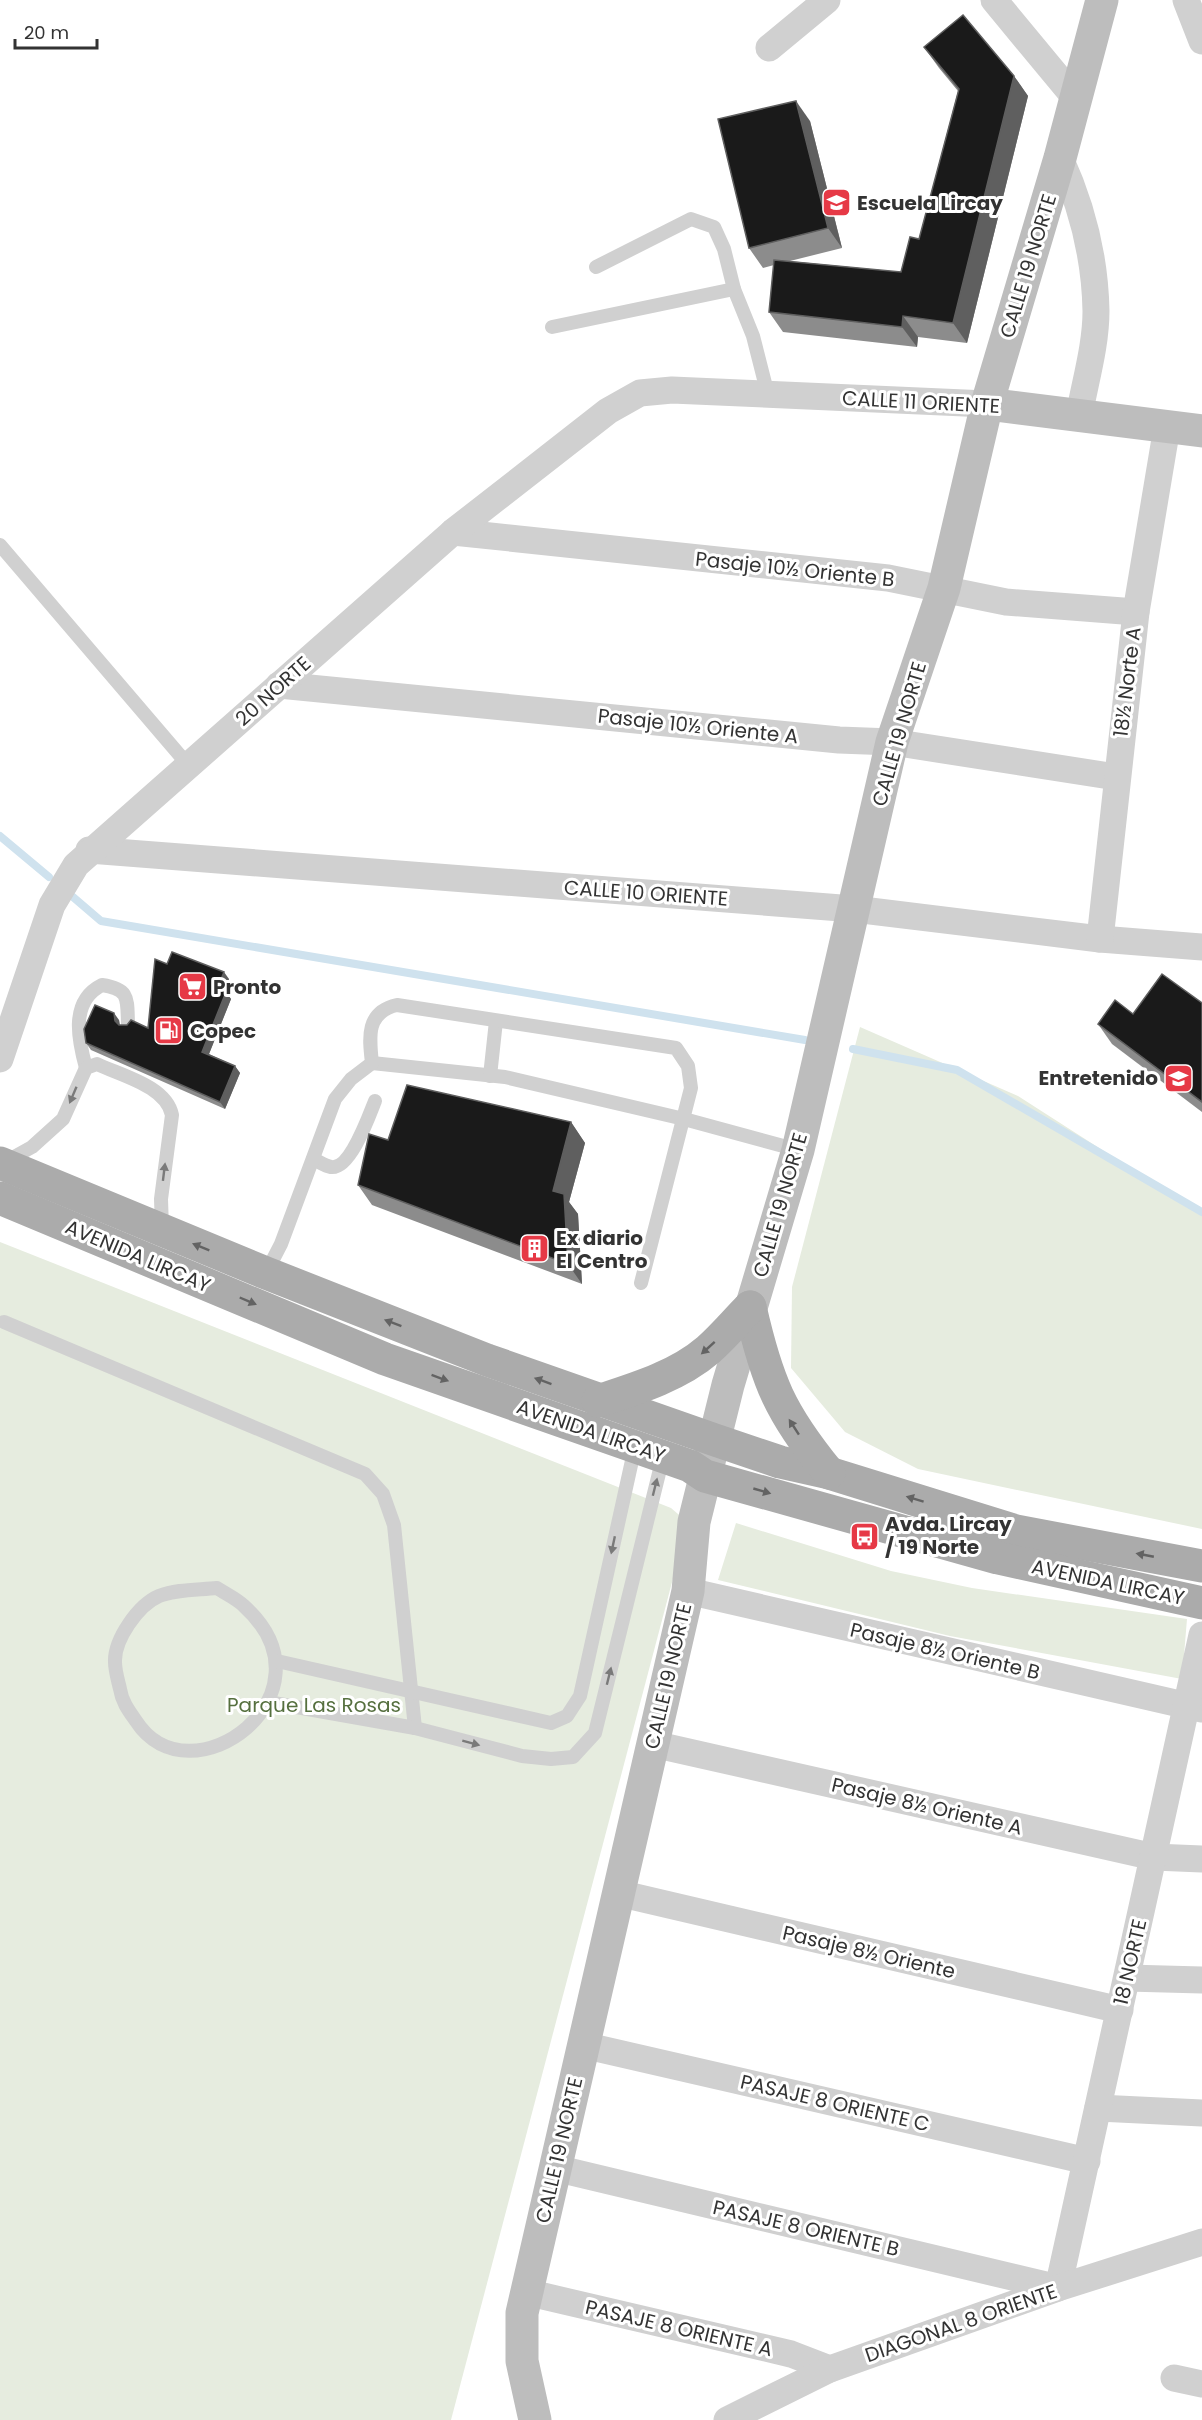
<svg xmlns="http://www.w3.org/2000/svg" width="1202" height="2420" font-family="Poppins,sans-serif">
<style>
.green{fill:#e6ecdf}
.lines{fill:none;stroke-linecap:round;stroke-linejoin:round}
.stream{stroke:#cfe2ee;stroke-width:8}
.lane{stroke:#d0d0d0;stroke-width:14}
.street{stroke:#d0d0d0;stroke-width:27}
.secondary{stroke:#bdbdbd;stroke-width:33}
.primary{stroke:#ababab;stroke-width:33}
.wall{fill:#8c8c8c}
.shaded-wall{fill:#5f5f5f}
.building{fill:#1a1a1a;stroke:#5f5f5f;stroke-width:1.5}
.oneway{fill:#7a7a7a}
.oneway2{fill:#636363}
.labels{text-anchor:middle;stroke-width:6;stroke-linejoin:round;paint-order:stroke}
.poi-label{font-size:20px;font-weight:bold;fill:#333;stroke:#fff;text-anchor:start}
.street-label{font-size:20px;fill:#333;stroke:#fff}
.park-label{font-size:20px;fill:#56703f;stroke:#fff}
</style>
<rect width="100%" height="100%" fill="#fff"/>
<g class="green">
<path d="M860 1027 1018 1096 1202 1214V1529L918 1469 845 1432 791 1368 792 1287Z"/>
<path d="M0 1242 671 1508 685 1520V1533L451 2420H0Z"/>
<path d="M736 1523 891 1571 972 1588 1187 1619 1182 1679 950 1636 718 1580Z"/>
</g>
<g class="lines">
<g class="stream">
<path d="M0 836 49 877"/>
<path d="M73 897 101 921 805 1040"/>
<path d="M853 1049 957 1070 1202 1212"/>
</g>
<g class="lane">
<path d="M596 267 691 219 714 227 724 249 734 289"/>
<path d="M552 327 734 289 753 336 768 395"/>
<path d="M0 545 189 766"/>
<path d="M372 1063 505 1077 684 1119 798 1150"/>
<path d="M86 1068C78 1039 70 1001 102 985 130 989 127 999 128 1024"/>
<path d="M490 1076 496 1021"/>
<path d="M313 1159C318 1161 325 1166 331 1167 350 1170 369 1116 375 1101"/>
<path d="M5 1162 32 1147 63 1119 86 1068 97 1064C122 1076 166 1086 172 1115L161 1199 162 1228"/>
<path d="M266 1273 281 1244 335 1099 351 1079 372 1063C369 1037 366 1012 397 1005L676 1048 688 1066 691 1088 641 1283"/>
<path d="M4 1322 365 1474 383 1494 394 1525 415 1728"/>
<path d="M217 1588C226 1594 237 1599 244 1606 341 1694 190 1805 136 1721 129 1711 122 1702 120 1689 118 1680 115 1671 115 1662 114 1640 138 1605 159 1596 177 1589 198 1590 217 1588Z"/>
<path d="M277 1661 551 1723 567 1716 580 1696 635 1447"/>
<path d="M268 1702 415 1728 522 1756 551 1759 573 1757 595 1733 663 1457"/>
</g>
<g class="street">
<path d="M994 0 1076 99"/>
<path d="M1186 0 1202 41"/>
<path d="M769 48 827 0"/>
<path d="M1060 158C1082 206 1095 257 1096 311 1096 346 1085 382 1079 416"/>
<path d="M453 532 888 578 1006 602 1136 612"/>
<path d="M279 685 839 740 892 742 1116 777"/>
<path d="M89 850 854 909 1100 939 1202 947"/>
<path d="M1100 939 1136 612 1167 427"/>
<path d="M0 1059 52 905 76 865 453 532 608 411 640 393 672 390 987 404"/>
<path d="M688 1591 1202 1709"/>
<path d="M653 1744 1154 1857 1202 1859"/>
<path d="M618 1893 1120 2010"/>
<path d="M1127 1978 1202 1980"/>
<path d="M583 2045 1087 2161"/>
<path d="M1098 2108 1202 2113"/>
<path d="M555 2168 1058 2288 1202 1635"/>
<path d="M526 2292 791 2354 830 2369"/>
<path d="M1174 2378 1202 2384"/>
<path d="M727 2420 830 2369 1058 2288 1202 2242"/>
</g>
<g class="secondary">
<path d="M987 404 1202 431"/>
<path d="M535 2420 522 2361V2313L688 1591 694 1522 728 1385 798 1150 892 742 944 588 987 404 1060 158 1102 0"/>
</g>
<g class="primary">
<path d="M0 1163 266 1273 487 1360 715 1440 780 1462 829 1473 1016 1531 1202 1566"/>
<path d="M0 1198 385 1359 690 1466 705 1476 998 1558 1202 1603"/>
<path d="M750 1307C767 1382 780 1413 829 1473"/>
<path d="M598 1401C635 1389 678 1376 708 1350 723 1337 736 1321 750 1307"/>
</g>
</g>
<g class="wall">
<path d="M924 47 1014 76 1028 96 967 343 918 337 917 347 783 332 769 312 774 265 763 268 749 248 810 121 842 248 790 261 901 272 919 239 958 91 939 68Z"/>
<path d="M167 964 229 979 224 991 231 999 209 1054 235 1066 240 1073 225 1109 91 1050 86 1043 119 1020 120 1025 148 1028Z"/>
<path d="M1202 1003V1112L1112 1044 1098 1024 1133 1014Z"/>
<path d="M571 1122 585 1143 569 1202 578 1214 582 1284 372 1205 358 1185 388 1140Z"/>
</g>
<g class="shaded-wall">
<path d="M1014 76 1028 96 967 343 953 323Z"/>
<path d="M796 101 810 121 842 248 828 228Z"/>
<path d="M903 316 918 337 917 347 902 327Z"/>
<path d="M224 972 229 979 222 996 217 989Z"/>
<path d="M226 992 231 999 207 1059 202 1052Z"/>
<path d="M114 1013 119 1020 120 1028 115 1021Z"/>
<path d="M235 1066 240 1073 225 1109 220 1102Z"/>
<path d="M571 1122 585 1143 569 1202 578 1214 582 1284 568 1264 553 1191Z"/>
</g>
<g class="building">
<path d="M963 15 1014 76 953 323 903 316 902 327 769 312 774 260 901 272 910 237 919 239 959 89 924 47Z"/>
<path d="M796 101 828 228 749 248 718 119Z"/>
<path d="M172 952 224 972 217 989 226 992 202 1052 235 1066 220 1102 86 1043 84 1029 95 1005 114 1013 115 1021 119 1025H127L131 1020 148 1028 155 959 167 964Z"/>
<path d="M1162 974 1202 1003V1102L1098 1024 1115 1000 1133 1014Z"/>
<path d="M407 1085 571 1122 553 1191 564 1194 568 1264 358 1185 369 1134 388 1140Z"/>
</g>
<defs><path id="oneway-solid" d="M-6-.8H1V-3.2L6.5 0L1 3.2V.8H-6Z" transform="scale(1.5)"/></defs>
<g class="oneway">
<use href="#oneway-solid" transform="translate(73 1095) rotate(113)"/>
<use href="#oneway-solid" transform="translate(164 1172) rotate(-83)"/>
<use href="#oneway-solid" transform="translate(655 1487) rotate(-76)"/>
<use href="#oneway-solid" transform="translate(613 1545) rotate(102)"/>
<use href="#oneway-solid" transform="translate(609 1676) rotate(-76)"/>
<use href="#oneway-solid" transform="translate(471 1743) rotate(15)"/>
</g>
<g class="oneway2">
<use href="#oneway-solid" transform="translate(201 1247) rotate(-158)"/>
<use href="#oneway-solid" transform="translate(248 1301) rotate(23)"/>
<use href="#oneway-solid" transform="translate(393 1323) rotate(-159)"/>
<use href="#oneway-solid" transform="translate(708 1348) rotate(138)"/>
<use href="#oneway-solid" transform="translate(440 1378) rotate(20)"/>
<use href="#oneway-solid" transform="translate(543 1381) rotate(-160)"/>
<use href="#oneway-solid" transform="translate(794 1427) rotate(-123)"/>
<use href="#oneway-solid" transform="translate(762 1491) rotate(16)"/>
<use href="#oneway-solid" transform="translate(915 1499) rotate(-163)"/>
<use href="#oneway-solid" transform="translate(1145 1555) rotate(-169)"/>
</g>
<defs>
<symbol id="school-square" viewBox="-11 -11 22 22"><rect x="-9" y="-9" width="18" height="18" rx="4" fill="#e63946" stroke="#fff"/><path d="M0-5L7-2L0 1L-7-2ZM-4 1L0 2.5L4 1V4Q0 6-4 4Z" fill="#fff"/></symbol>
<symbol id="supermarket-square" viewBox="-11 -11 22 22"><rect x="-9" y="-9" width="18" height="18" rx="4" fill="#e63946" stroke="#fff"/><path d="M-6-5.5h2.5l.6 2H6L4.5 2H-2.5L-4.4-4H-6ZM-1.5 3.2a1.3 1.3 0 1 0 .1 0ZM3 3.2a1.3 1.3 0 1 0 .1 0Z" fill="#fff"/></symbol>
<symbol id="fuel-square" viewBox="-11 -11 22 22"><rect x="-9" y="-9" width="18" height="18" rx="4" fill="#e63946" stroke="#fff"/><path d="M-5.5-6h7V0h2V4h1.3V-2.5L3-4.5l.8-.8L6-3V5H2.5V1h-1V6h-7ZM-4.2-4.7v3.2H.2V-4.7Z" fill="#fff"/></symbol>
<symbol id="building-square" viewBox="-11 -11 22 22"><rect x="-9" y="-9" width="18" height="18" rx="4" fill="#e63946" stroke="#fff"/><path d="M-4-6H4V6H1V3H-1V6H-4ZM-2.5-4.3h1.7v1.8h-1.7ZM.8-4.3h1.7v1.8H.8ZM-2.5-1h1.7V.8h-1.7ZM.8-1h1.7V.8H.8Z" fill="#fff"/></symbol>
<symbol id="bus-square" viewBox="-11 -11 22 22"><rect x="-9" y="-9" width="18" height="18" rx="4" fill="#e63946" stroke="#fff"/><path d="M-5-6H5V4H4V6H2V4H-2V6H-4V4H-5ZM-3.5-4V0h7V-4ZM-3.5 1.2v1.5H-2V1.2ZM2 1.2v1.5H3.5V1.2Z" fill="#fff"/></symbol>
</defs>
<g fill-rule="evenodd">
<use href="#school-square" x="820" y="186" width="33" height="33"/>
<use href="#supermarket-square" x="176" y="970" width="33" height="33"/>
<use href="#fuel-square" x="152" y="1014" width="33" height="33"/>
<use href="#school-square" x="1162" y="1062" width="33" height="33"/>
<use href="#building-square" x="518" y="1232" width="33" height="33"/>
<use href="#bus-square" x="848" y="1520" width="33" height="33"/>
</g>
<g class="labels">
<g class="poi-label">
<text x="857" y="210">Escuela Lircay</text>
<text x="213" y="994">Pronto</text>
<text x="190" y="1038">Copec</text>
<text x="1158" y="1085" text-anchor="end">Entretenido</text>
<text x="556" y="1245">Ex diario<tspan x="556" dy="23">El Centro</tspan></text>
<text x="885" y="1531">Avda. Lircay<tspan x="885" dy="23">/ 19 Norte</tspan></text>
</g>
<g class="street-label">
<text transform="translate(1028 266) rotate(-73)" y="7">CALLE 19 NORTE</text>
<text transform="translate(921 402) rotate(3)" y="7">CALLE 11 ORIENTE</text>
<text transform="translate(795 569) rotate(6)" y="7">Pasaje 10½ Oriente B</text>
<text transform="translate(1127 682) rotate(-83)" y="7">18½ Norte A</text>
<text transform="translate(273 691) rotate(-42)" y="7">20 NORTE</text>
<text transform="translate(698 726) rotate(6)" y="7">Pasaje 10½ Oriente A</text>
<text transform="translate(899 734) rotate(-74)" y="7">CALLE 19 NORTE</text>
<text transform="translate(646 893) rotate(4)" y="7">CALLE 10 ORIENTE</text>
<text transform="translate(780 1205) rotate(-74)" y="7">CALLE 19 NORTE</text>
<text transform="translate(138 1256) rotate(23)" y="7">AVENIDA LIRCAY</text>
<text transform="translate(591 1431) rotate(19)" y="7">AVENIDA LIRCAY</text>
<text transform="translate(1108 1582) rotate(12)" y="7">AVENIDA LIRCAY</text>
<text transform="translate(945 1651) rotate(13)" y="7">Pasaje 8½ Oriente B</text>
<text transform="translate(668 1676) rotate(-77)" y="7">CALLE 19 NORTE</text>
<text transform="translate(927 1806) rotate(13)" y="7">Pasaje 8½ Oriente A</text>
<text transform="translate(869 1952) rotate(13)" y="7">Pasaje 8½ Oriente</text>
<text transform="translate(1130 1962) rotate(-77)" y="7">18 NORTE</text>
<text transform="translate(835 2103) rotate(13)" y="7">PASAJE 8 ORIENTE C</text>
<text transform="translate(559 2150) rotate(-77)" y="7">CALLE 19 NORTE</text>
<text transform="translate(806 2228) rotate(13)" y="7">PASAJE 8 ORIENTE B</text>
<text transform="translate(961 2323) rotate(-19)" y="7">DIAGONAL 8 ORIENTE</text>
<text transform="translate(679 2328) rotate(13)" y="7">PASAJE 8 ORIENTE A</text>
</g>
<g class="park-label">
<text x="314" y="1712">Parque Las Rosas</text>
</g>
</g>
<path d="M15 39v9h82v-9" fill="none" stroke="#333333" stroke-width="3"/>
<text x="24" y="39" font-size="18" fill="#333333" stroke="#ffffff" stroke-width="4.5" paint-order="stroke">20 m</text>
</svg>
